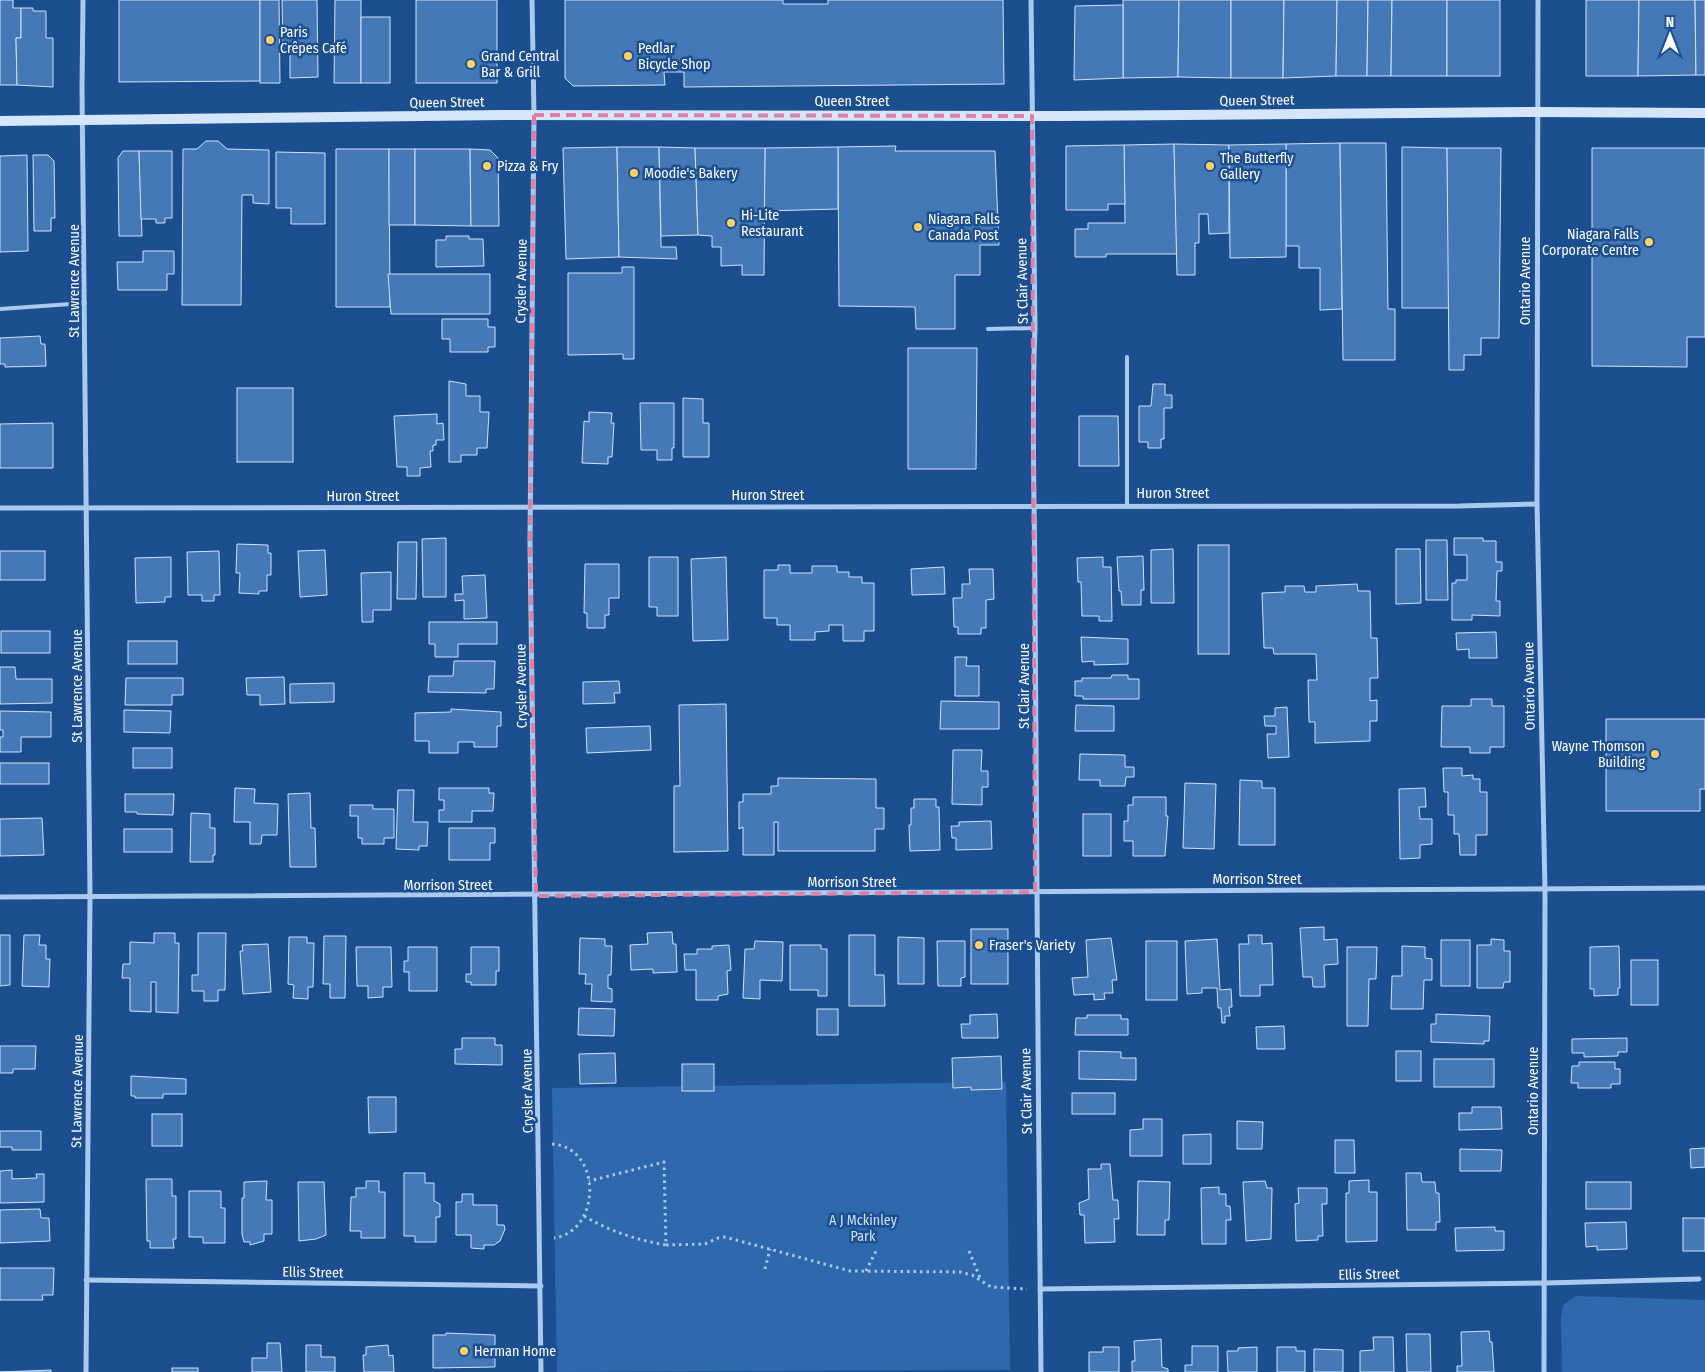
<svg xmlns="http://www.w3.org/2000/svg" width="1705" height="1372" font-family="'Fira Sans Condensed',sans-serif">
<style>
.green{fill:#2e69ad}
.building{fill:#4478b7;stroke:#cfe3fa}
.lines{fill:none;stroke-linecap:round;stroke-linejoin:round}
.path{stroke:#a9c9ee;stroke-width:3;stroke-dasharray:2.5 4;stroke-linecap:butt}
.lane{stroke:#a9c9ee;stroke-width:4}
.street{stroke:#a9c9ee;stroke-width:5}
.secondary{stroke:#d6e6fa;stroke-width:10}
.marked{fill:none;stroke:#dd80a5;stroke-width:4;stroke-dasharray:10 6;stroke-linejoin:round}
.poi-dot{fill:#ffd166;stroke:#1b4f8f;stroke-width:2}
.labels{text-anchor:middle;stroke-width:5;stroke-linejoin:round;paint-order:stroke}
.poi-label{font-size:14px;fill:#fff;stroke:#1b4f8f;text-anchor:start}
.street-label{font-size:14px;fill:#fff;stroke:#1b4f8f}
.park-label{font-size:14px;fill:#cfe3fa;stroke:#1b4f8f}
</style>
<rect width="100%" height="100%" fill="#1b4f8f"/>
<g class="green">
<path d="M1006 1082 1010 1370 557 1372 552 1088Z"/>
<path d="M1576 1296 1705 1300V1372H1562L1561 1318 1563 1305Z"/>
</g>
<g class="building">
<path d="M0 0H13V8H21V38H16L17 85H0Z"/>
<path d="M119 0H260V81L119 82Z"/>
<path d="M260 0H279L280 83H260Z"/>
<path d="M282 0H317L318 77 290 78V50H283Z"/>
<path d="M335 0H361V83H334Z"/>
<rect x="416" y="0" width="81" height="83"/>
<path d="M565 0H783V4H828V0H1003L1004 84 684 87V72H664L665 85 573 86 565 78Z"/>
<path d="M1123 0H1179L1178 77 1123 78Z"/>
<path d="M1179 0H1231V78L1178 77Z"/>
<path d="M1231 0H1284L1283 78H1231Z"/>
<path d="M1284 0H1337L1336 76 1283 78Z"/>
<path d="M1337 0H1368L1367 76H1336Z"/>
<path d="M1368 0H1392L1391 76H1367Z"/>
<path d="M1392 0H1447V76H1391Z"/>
<rect x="1447" y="0" width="53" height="76"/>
<path d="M1586 0H1639L1638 76H1586Z"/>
<path d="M1639 0H1695L1696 75 1638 76Z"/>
<path d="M1695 0H1705V75H1696Z"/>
<path d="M1123 5V78L1074 80 1075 6Z"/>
<path d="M21 8H33V11H46V38H53V87L17 85 16 38H21Z"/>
<rect x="361" y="17" width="29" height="66"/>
<path d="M206 141H218L227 149 269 150V204L253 203V195H242L241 305H182L183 149H197Z"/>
<path d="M1340 143 1342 309 1320 310V268H1299V246H1286V144Z"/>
<path d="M1340 143H1386L1388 309H1395V360H1343Z"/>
<path d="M1174 144 1177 254H1106V257H1075V229H1088V223H1125L1124 145Z"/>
<path d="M1174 144 1229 145V233L1209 234 1208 214H1199V243H1195V275H1177Z"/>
<path d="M1286 144V257L1230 258 1229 145Z"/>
<path d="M1124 145 1125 204H1108V210H1066V146Z"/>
<path d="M896 146 895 151H995L999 245H980V275H955V329H916L915 307 839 306 838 147Z"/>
<path d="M617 147 619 257 566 259 563 148Z"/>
<path d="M617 147H659L661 247H676L677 259 619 257Z"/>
<path d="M659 147 695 148 698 235 661 236Z"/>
<path d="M838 147V209L764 211 765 148Z"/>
<path d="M1402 147 1447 148 1450 308H1402Z"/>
<path d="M695 148H765L764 275H742V265L721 266V247H712V236L698 235Z"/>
<path d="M1447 148H1501L1499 338H1481V355H1464V370H1449Z"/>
<path d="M1592 148H1705V337H1687V367L1592 366Z"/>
<path d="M336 149H389L390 307H336Z"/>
<rect x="389" y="149" width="26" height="76"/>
<path d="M415 149H470L471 226 415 225Z"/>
<path d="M470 149 490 150 498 158 499 226H471Z"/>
<path d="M123 151H139L142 236H119L118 158Z"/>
<path d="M139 151H172V218H165V223H156V219H141Z"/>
<path d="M276 152 325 153V224H291V208H276Z"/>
<path d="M27 155 28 251 0 252V156Z"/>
<path d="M33 155H48L54 161 55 218H51V231H34Z"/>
<path d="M446 236H469V239H483L484 266 436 267V240H446Z"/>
<path d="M143 251H174V274H167V290H118L117 262H143Z"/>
<path d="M622 267H634V359H623V354L568 355V273H622Z"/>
<path d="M388 274H490V314H391Z"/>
<path d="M442 319H488V327H495V347H488V352H450V339H442Z"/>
<path d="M40 336 41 344H45L46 366 5 367V364H0V338Z"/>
<path d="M908 348H977L976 469H908Z"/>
<path d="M449 381 466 384V396H480V412H489L487 448H477V455H461V462H449Z"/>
<path d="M1153 384H1165V395H1172V408H1164V439H1161V448H1148V442H1139V406H1151Z"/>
<rect x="237" y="388" width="56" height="74"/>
<path d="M683 398 703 399V423H709V457H683Z"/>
<path d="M640 403H674V448H672V460H657V450H641Z"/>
<path d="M589 412 612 413 611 423H614L612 457H608V464L582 463 584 421 589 422Z"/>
<path d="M437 414V424L443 423 444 440H436V445H433V451H430L431 467 420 468V476H407V467H397L394 416Z"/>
<path d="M1079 416H1118L1119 466H1079Z"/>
<path d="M53 423V468H0V424Z"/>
<path d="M446 538V597H423L422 539Z"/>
<path d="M1454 538H1483V541H1496V562H1502V571H1497L1496 601H1500V616L1472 615V620H1452V583H1456V580H1467V555H1454Z"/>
<path d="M1426 540H1447L1448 600H1426Z"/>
<path d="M398 542H417L416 599H397Z"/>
<path d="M237 544 268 545V553H271V575H267V591H259V594L239 593 240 573H236Z"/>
<rect x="1198" y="545" width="31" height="109"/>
<path d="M1173 549 1174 603H1151V550Z"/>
<path d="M1396 549H1420L1421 603 1396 604Z"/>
<path d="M325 550 327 595 300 597 298 551Z"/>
<rect x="0" y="551" width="45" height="29"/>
<path d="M219 551 220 595H214V601H202V595H188L187 552Z"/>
<path d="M1143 556 1144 590H1141V605H1122L1121 591H1119L1117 557Z"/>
<path d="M171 557V597H165V602L136 603 135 558Z"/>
<path d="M649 557H678V616H657V607H649Z"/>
<path d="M726 557 728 640 693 641 691 559Z"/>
<path d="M1103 557V567H1111L1112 621H1099V616H1082L1081 582H1078L1077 558Z"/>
<path d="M585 564H619V598H609V615H605V628H587V613H584Z"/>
<path d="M778 565H790V573H812V566H837V572H849V577H862V583H874V631H864V641H843V625H829V631L815 632V640H790V625H777V618H764V570H778Z"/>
<path d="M944 567 945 594 912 595 911 569Z"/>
<path d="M969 569H993L994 599 986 600V628H981V634H958V627H954L953 598H962V584H970Z"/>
<path d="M391 572V610H373V622H362L361 573Z"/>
<path d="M485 575 487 618 464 619V600L455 601V594H463L462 576Z"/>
<path d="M1357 584 1358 591H1370L1371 638H1377L1378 678H1370V701L1377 700V721H1370V741L1315 743V722H1309L1308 680H1317L1316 654H1274L1273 648H1264L1262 593 1285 592V586H1304L1305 592H1316V586Z"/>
<path d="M429 622H497V644H458V657H435V644H429Z"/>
<rect x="1" y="631" width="49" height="22"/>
<path d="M1496 632 1497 658H1469V649L1457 650 1456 633Z"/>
<path d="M1081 637 1128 639V664L1094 665V661L1082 662Z"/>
<rect x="128" y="641" width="49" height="23"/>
<path d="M955 657H967L966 666H979V696H955Z"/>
<path d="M454 661H495L494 689H486V693L428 692 429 676H453Z"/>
<path d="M0 667H15L16 679H52V703L0 704Z"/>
<path d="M1112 675H1128V679H1139V699H1083V696H1075V681H1082V678H1111Z"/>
<path d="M284 677 285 704 260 705V695H247L246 678Z"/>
<path d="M126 678H183V695H172V705H125Z"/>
<path d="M619 681 620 693H614L615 703 583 704V682Z"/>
<path d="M334 683V702L290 703V684Z"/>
<path d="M1471 699H1492V706H1504V747H1490V753H1470V747H1441L1442 706H1471Z"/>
<path d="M941 701 999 702V729H940Z"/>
<path d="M726 704 728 851 674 852V786H680L679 705Z"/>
<path d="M1076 705 1114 706V731H1075Z"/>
<path d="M1287 707 1289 757 1268 758 1267 734H1276V726H1265L1264 716H1275V708Z"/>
<path d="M451 709 501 712V726H497V747H474V742H458V753H429V741H415V713L451 712Z"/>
<path d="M124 710 171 711 170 733 124 732Z"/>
<path d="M0 711 51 712V737H21V752H0V737H3V730H0Z"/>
<path d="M1606 719H1705V789H1700V811H1606Z"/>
<path d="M650 726 651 750 587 753 586 728Z"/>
<rect x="133" y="748" width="39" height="20"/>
<path d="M953 750H982L981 771H988V787H982V805L952 804Z"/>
<path d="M1080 754 1125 755V767H1134V777H1126L1125 786H1100V780H1079Z"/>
<rect x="0" y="763" width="49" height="21"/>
<path d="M1443 768H1462V776L1473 775V779H1480V792H1487V835H1476V855H1460L1459 834H1454V815H1448V792H1444Z"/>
<path d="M778 778 876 779V808H884V829H875V851H778V822H774V855H743V827L739 829V802H743V794H771V786H778Z"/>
<path d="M1240 780 1262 781V788H1275V845H1239Z"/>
<path d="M1185 783 1216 784 1214 849 1183 848Z"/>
<path d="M235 788 255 789 254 803 278 804 277 835H262L261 844H250V822H234Z"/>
<path d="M439 788H489V793H494L493 811H472V822H439V810H444V800H439Z"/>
<path d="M1425 788 1426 807H1419L1420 819H1432V844L1420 845V858L1400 859 1399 789Z"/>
<path d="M398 790H414L413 822H428L427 846H419V850L396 849Z"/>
<path d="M310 793 311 828H315L316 867H290L288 794Z"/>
<path d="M125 794H174L173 815 137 814V812H125Z"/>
<path d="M1133 797H1166V816H1168L1165 856H1133V841H1124V821H1128V805H1133Z"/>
<path d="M914 799H936V807H939L940 850 910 851 909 825H911V808H914Z"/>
<path d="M350 805H373V809H394V838H384V844H362V838H358V816H350Z"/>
<path d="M191 813 210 814V828H215V855H213V862H190Z"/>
<rect x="1083" y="814" width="28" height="42"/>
<path d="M42 818 44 855 0 856V819Z"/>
<path d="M991 821 992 849 956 850V838H952L951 826H959V822Z"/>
<path d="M449 828H495V843H490V860H449Z"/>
<rect x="124" y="829" width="48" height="23"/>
<path d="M1324 927V940L1337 939 1338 964 1324 965 1325 987H1313L1312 977H1303L1300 928Z"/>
<rect x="971" y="929" width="37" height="55"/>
<path d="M672 932 673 944H676L677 972 653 973V969L631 970 630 945 648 944 647 933Z"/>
<path d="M154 933H175V943H179L178 1013 156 1012V982H151V1012L130 1011V978H122L123 964H130V942L154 943Z"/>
<path d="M198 933H226L225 990H218V1001H204V991H192V975H198Z"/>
<path d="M0 935H10V985L0 986Z"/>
<path d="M24 935H40L39 945H46V959H50L49 987 22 986Z"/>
<path d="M849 935H875V975H884L885 1006H849Z"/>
<path d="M1248 935H1262V944L1272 943 1273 985H1260V996H1240L1239 944H1249Z"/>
<path d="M324 936H346L345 998H330V984H323Z"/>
<path d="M289 937H307V943H314L313 987H308V999L293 998 294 985 288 984Z"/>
<path d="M898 937 924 938V984H898Z"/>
<path d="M580 938 605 939V946H612L611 975H608V988L612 989V1002L591 1001 592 984H585L586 974H579Z"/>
<path d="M1111 938 1117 980H1112L1113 993H1104L1105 999 1094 1000V994L1074 995 1072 978 1088 977 1086 940Z"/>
<path d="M1217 939 1220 990 1231 989 1232 1007H1229L1230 1016H1225V1023H1222L1221 1008H1218L1217 988H1202V993L1187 994 1185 941Z"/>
<path d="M1491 939 1504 940V951H1510V982H1504L1503 988H1477V945H1491Z"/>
<rect x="1441" y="940" width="29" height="46"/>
<path d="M755 941 783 942 782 981 760 980V999L743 998 745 949H754Z"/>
<path d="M937 941H965V977L961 978V986H938Z"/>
<rect x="1146" y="941" width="31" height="59"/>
<path d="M268 944 271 992 243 994 240 951H243L242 945Z"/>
<path d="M729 945 731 970 727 971 728 994 718 996V1000H696V970H685L684 954H697V949H712V946Z"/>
<path d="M790 945H821V949H827V996H818V990H790Z"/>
<path d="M1402 946 1425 947V958L1432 959V980H1424L1423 1009H1391L1392 976H1402Z"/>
<path d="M1619 946 1620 988H1618V995L1594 996V989H1590V947Z"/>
<path d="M356 947H391L392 987H383V997L368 998V986H357Z"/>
<path d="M408 947H437V991H409V972H404V961H408Z"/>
<path d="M471 947H499V971H496V985H471V982H466V974H471Z"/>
<path d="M1347 947H1377L1376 979H1369L1368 1026H1347Z"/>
<rect x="1631" y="960" width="27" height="45"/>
<path d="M579 1008 615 1009 614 1036 578 1035Z"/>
<rect x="817" y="1009" width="21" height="26"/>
<path d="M997 1014 998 1038H962L961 1024H970V1015Z"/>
<path d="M1436 1014 1490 1016 1489 1041H1484V1044L1431 1042V1024H1436Z"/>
<path d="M1087 1015H1121V1019H1128V1035H1075L1076 1018H1087Z"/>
<path d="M1284 1026 1285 1049H1257L1256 1027Z"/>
<path d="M462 1038H495V1045H502V1065L455 1064V1049H462Z"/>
<path d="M1627 1038V1052H1618V1056L1584 1057V1053H1572V1039Z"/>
<path d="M0 1046H36L35 1069H13V1073H0Z"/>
<path d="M1079 1051 1121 1052V1058H1136V1080L1079 1079Z"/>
<rect x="1396" y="1051" width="25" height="30"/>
<path d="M615 1053 616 1083 580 1084 579 1054Z"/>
<path d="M1001 1056 1002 1089 971 1090V1087L953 1088 952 1058Z"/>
<rect x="1434" y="1059" width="60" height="28"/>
<path d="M1579 1062H1615V1069H1620V1084H1611V1088H1578V1083H1571L1572 1066H1579Z"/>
<rect x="682" y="1064" width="32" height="27"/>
<path d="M131 1076 186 1079V1094H163V1098H135V1096H131Z"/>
<rect x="1072" y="1093" width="43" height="21"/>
<path d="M368 1097H396V1132L369 1133Z"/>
<path d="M1472 1107H1501L1502 1129 1459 1130V1113H1472Z"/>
<rect x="152" y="1114" width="30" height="32"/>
<path d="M1143 1119H1162V1156H1130V1130L1143 1129Z"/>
<path d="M1237 1121 1263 1122 1262 1149H1237Z"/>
<path d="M0 1131H41V1150H12V1147H0Z"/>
<path d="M1211 1134V1164H1183V1135Z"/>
<path d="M1335 1140H1354L1355 1173H1335Z"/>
<path d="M1705 1148V1167L1691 1168 1690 1149Z"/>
<path d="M1460 1149 1502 1150 1501 1171H1460Z"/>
<path d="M1101 1164H1110L1113 1200H1118L1119 1219H1114L1115 1242 1085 1243 1084 1215H1080L1079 1203 1089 1199 1088 1169H1101Z"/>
<path d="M12 1170V1179L37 1178 36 1174H44V1202L0 1203V1171Z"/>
<path d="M404 1173H425V1183H434V1201L440 1204V1217H436V1242H415V1236H404Z"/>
<path d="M1406 1173H1421L1422 1182H1435L1436 1193H1439L1440 1222H1436V1230H1407Z"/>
<path d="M146 1179H172V1196H176V1239H173L174 1248H150V1241H147Z"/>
<path d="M1369 1180V1192H1377V1241L1346 1242V1193H1349V1181Z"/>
<path d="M267 1181 266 1200H272V1234H264V1241L250 1245V1242H244L242 1234V1198H244V1182Z"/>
<path d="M366 1181H379V1192H385V1238H361V1231H350L351 1197H356V1188H366Z"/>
<path d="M1138 1181 1170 1182 1169 1220H1165V1235H1137Z"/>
<path d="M1265 1181 1267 1188H1272L1271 1239 1246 1241 1243 1182Z"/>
<path d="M298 1182H324L326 1235 316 1239 299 1241Z"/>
<rect x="1586" y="1182" width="45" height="27"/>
<path d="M1219 1187V1194H1226V1206H1230L1231 1220H1226V1244H1202L1201 1188Z"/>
<path d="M1298 1188H1327V1204H1322L1323 1236H1318V1240L1296 1241 1295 1204 1299 1203Z"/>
<path d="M189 1191H221V1208H225V1243H203V1237H189Z"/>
<path d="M462 1194H473V1205H497V1225H504L505 1229 500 1241 494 1245H484V1249L471 1248V1235H456V1202H462Z"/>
<path d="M40 1209 41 1218H49L50 1241 0 1243V1210Z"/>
<rect x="1683" y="1218" width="22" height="33"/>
<path d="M1626 1222 1627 1249 1597 1250V1246L1586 1247 1585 1223Z"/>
<path d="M1495 1227V1231H1504V1250L1456 1251 1455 1228Z"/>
<path d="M0 1268H54L53 1295H42L43 1300H0Z"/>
<path d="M1489 1331 1490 1342H1492L1494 1372H1457V1366H1462L1461 1332Z"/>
<path d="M446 1333 495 1335V1367L433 1368V1335H446Z"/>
<path d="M1406 1334H1430L1431 1372H1407Z"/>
<path d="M1373 1337H1393L1394 1372H1360V1351L1374 1350Z"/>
<path d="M1161 1339 1162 1367 1168 1369V1372H1132V1361H1135L1134 1341Z"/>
<path d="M267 1343H280L282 1372H252V1358H267Z"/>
<path d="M306 1345H321V1357H335V1372H306Z"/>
<path d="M388 1345 389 1356 393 1355 394 1372H364L363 1355H366V1347Z"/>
<path d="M1192 1346H1218V1372H1185V1365H1192Z"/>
<path d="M1103 1347H1119V1372H1089V1352H1103Z"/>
<path d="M1257 1347V1372H1228L1227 1351H1238V1348Z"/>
<path d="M1277 1347H1296V1351H1305V1372H1277Z"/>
<path d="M1314 1349 1343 1350V1372H1314Z"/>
<rect x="172" y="1368" width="26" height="4"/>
<path d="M51 1370V1372H0Z"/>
</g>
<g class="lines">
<g class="path">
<path d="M552 1144C602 1147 602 1231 554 1238"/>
<path d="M584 1216C609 1231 637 1240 666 1245L664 1162 589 1181"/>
<path d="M666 1245 705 1244 718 1238 725 1237 850 1271 960 1272 972 1275 991 1287 1027 1289"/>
<path d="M969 1251 981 1280"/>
<path d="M765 1269 770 1249"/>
<path d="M866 1271 876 1251"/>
</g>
<g class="lane">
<path d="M0 309 85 303"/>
<path d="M988 329 1035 328"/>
<path d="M1127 357V505"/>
</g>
<g class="street">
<path d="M83 0 82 88 90 896 86 1372"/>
<path d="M532 0 534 115 530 542 541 1372"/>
<path d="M1031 0 1035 328C1031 419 1035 510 1035 601 1035 858 1039 1115 1041 1372"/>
<path d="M1538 0 1537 504 1545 890 1544 1372"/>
<path d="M0 508 1459 506 1537 504"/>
<path d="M0 897 1705 888"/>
<path d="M86 1280 541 1286"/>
<path d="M1040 1289 1545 1283 1699 1279"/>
</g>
<path class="secondary" d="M0 121 504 115 1064 116 1537 112 1705 113"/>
</g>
<path class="marked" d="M534 115 1032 116 1035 892 536 896 530 542Z"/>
<g class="poi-dot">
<circle cx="270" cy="40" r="5"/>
<circle cx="628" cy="56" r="5"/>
<circle cx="471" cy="64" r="5"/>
<circle cx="487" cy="166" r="5"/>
<circle cx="1210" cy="166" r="5"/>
<circle cx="634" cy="173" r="5"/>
<circle cx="731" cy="223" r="5"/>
<circle cx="918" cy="227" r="5"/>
<circle cx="1649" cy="242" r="5"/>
<circle cx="1655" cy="754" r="5"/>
<circle cx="979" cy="945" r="5"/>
<circle cx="464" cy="1351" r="5"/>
</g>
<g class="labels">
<g class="poi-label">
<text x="280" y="37">Paris<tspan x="280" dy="16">Crêpes Café</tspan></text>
<text x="638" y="53">Pedlar<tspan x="638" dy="16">Bicycle Shop</tspan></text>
<text x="481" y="61">Grand Central<tspan x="481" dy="16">Bar &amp; Grill</tspan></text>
<text x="1220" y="163">The Butterfly<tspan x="1220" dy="16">Gallery</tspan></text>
<text x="497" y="171">Pizza &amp; Fry</text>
<text x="644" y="178">Moodie's Bakery</text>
<text x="741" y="220">Hi-Lite<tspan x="741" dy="16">Restaurant</tspan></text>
<text x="928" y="224">Niagara Falls<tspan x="928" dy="16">Canada Post</tspan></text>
<text x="1639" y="239" text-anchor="end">Niagara Falls<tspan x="1639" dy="16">Corporate Centre</tspan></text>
<text x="1645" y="751" text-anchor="end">Wayne Thomson<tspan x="1645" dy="16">Building</tspan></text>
<text x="989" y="950">Fraser's Variety</text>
<text x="474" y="1356">Herman Home</text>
</g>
<g class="street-label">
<text transform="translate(1257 100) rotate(-1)" y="5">Queen Street</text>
<text x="852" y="106">Queen Street</text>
<text transform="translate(447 102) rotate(-1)" y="5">Queen Street</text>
<text transform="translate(74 281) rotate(-90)" y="5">St Lawrence Avenue</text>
<text transform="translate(521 281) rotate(-89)" y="5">Crysler Avenue</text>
<text transform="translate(1022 281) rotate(-91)" y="5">St Clair Avenue</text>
<text transform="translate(1525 281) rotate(-90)" y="5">Ontario Avenue</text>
<text x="1173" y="498">Huron Street</text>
<text x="768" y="500">Huron Street</text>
<text x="363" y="501">Huron Street</text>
<text transform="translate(77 686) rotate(-90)" y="5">St Lawrence Avenue</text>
<text transform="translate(521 686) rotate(-91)" y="5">Crysler Avenue</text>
<text transform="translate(1024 686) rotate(-90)" y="5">St Clair Avenue</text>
<text transform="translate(1529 686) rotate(-91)" y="5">Ontario Avenue</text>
<text x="1257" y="884">Morrison Street</text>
<text x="852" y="887">Morrison Street</text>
<text x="448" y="890">Morrison Street</text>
<text transform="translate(77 1091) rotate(-89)" y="5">St Lawrence Avenue</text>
<text transform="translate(527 1091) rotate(-91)" y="5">Crysler Avenue</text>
<text transform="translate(1026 1091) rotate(-91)" y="5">St Clair Avenue</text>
<text transform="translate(1533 1091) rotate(-90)" y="5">Ontario Avenue</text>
<text transform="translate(313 1272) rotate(1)" y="5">Ellis Street</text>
<text transform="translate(1369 1274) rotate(-1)" y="5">Ellis Street</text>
</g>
<g class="park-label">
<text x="863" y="1225">A J Mckinley<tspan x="863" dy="16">Park</tspan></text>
</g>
</g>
<g transform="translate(1670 35)" stroke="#1b4f8f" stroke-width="4" paint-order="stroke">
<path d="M0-4L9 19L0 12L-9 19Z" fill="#ffffff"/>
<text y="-8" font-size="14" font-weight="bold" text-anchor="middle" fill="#ffffff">N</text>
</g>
</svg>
